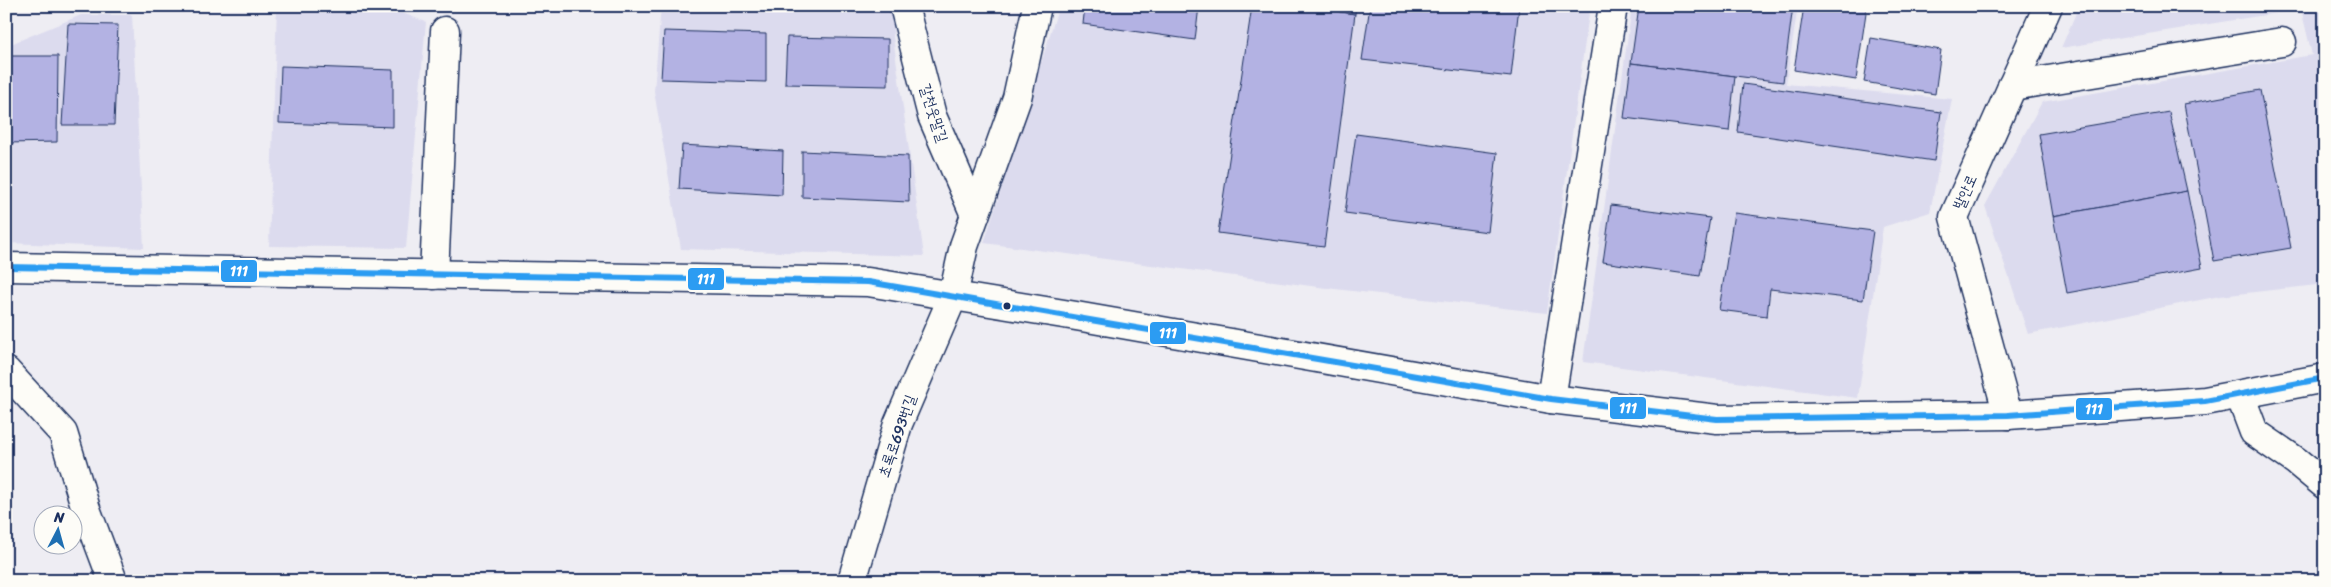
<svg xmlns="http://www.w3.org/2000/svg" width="2331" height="587" font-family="Sriracha,'Poor Story',sans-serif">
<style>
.built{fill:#dcdbee}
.building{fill:#b3b2e3;stroke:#1b2f5e}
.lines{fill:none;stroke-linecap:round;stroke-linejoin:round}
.minor-casing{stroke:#1b2f5e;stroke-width:31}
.major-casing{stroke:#1b2f5e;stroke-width:31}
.minor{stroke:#fdfcf7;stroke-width:28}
.major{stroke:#fdfcf7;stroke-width:28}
.bus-1-casing{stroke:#fdfcf7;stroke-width:10}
.bus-1{stroke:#2c9cf2;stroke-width:6}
.bus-dot{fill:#1b2f5e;stroke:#fdfcf7;stroke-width:2}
.labels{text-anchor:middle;stroke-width:4.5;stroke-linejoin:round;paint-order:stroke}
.street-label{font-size:15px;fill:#1b2f5e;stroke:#fdfcf7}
.line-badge{stroke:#fdfcf7;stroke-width:2}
.badge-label{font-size:14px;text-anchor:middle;font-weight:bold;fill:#fff}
</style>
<rect width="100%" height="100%" fill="#eeedf3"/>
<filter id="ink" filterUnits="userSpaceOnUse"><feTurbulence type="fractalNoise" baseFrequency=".02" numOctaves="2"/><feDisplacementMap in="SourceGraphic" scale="10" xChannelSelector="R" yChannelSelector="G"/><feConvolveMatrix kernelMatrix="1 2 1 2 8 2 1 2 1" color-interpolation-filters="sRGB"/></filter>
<g filter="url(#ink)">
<g class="built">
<path d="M277 6H384L426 22 406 248 269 246Z"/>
<path d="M661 6H895L893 37 924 256 681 249 654 91Z"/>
<path d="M1059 6H1590L1547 313 1326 288 984 243Z"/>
<path d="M1632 6H1798L1786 84 1952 99 1930 212 1883 227 1858 398 1583 362Z"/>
<path d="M2079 6H2325V284L2220 296 2028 334 1985 206 2042 102 2312 55 2301 9 2061 48Z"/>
<path d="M81 15H132L144 248 6 243V46Z"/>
</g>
<g class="building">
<path d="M1085 6H1199L1195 40 1083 24Z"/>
<path d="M1252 6H1301L1355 14 1324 247 1218 233Z"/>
<path d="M1301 6H1356L1355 14Z"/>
<path d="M1370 6H1519L1511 77 1362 60Z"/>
<path d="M1639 6H1793L1783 82 1631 63Z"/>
<path d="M1804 6H1867L1856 80 1794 70Z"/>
<path d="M68 24 118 25 114 125H62Z"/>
<path d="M664 31 766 34V82L661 79Z"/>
<path d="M787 37 888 39V86L785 84Z"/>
<path d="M1871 38 1941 50 1935 94 1864 82Z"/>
<path d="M6 56H58L57 142 6 143Z"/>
<path d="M1631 63 1735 76 1729 131 1624 118Z"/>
<path d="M281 66 393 70V127L279 123Z"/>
<path d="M1743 84 1941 112 1934 161 1738 132Z"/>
<path d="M2260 90 2291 248 2214 261 2184 104Z"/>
<path d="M2169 112 2187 191 2053 216 2039 134Z"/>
<path d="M1356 134 1497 153 1488 232 1345 213Z"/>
<path d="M682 145 783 151 782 195 679 189Z"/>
<path d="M802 151 908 156 909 202 802 197Z"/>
<path d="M2187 191 2202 268 2067 293 2053 216Z"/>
<path d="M1611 205 1710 218 1700 276 1603 262Z"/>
<path d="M1734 213 1873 231 1863 300 1770 289 1767 316 1719 310Z"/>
</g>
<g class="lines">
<defs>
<g id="minor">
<path d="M904 6 932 116 975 215"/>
<path d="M2012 86 2282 42"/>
<path d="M434 275 445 31"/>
<path d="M6 371 63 433 86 509 113 581"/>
<path d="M2240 395 2254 432 2296 461 2325 485"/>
<path d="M1551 399 1613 6"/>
<path d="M2008 415 1954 217 2048 6"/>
<path d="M852 581 898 424 953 296 964 246 1017 98 1037 6"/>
</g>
<path id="major" d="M6 267 868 282 1076 316 1551 399 1717 419 2008 415 2205 401 2325 378"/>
</defs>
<use href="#minor" class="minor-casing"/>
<use href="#major" class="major-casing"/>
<use href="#minor" class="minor"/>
<use href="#major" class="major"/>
<defs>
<path id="bus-1" d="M6 267 868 282 1551 399 1717 419 2008 415 2205 401 2325 378"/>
</defs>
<use href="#bus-1" class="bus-1-casing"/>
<use href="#bus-1" class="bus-1"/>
</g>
</g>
<circle class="bus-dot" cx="1007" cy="306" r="4.5"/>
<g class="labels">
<g class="street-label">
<text transform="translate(934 113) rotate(72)" y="5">갈천웃말길</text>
<text transform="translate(1965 192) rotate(-66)" y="5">발안로</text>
<text transform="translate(897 436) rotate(-71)" y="5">초록로693번길</text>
</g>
</g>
<g class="line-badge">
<rect x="220" y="259" width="38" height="24" rx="5" fill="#2c9cf2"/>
<rect x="687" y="267" width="38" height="24" rx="5" fill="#2c9cf2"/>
<rect x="1149" y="321" width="38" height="24" rx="5" fill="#2c9cf2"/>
<rect x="1609" y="396" width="38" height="24" rx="5" fill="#2c9cf2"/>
<rect x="2075" y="397" width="38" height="24" rx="5" fill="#2c9cf2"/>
</g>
<g class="badge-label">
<text x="239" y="276">111</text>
<text x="706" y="284">111</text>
<text x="1168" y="338">111</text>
<text x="1628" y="413">111</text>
<text x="2094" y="414">111</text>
</g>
<rect width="2331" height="587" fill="none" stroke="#fdfcf7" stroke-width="25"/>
<rect x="12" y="12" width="2306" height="562" fill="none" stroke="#1b2f5e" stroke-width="2" filter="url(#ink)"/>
<g transform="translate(58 530) rotate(6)"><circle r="24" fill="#fdfcf7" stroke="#a3aaba"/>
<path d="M0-4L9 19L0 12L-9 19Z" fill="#1f6fb2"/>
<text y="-8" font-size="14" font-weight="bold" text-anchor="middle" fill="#1b2f5e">N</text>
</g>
</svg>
